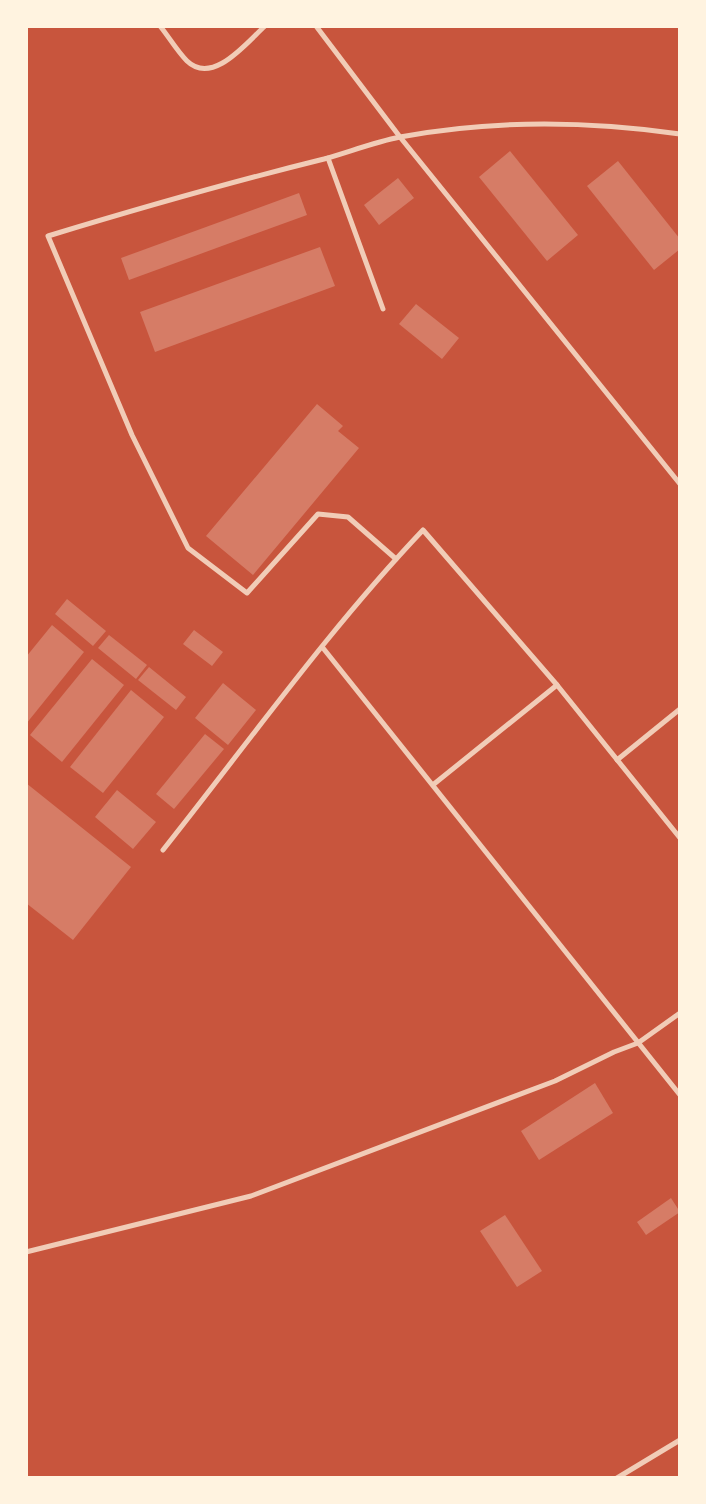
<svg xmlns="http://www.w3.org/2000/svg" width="706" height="1504" font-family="'Fira Sans Condensed',sans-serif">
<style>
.building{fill:#d67c66}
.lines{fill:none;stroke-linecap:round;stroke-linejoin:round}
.service{stroke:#f1ccb7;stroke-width:5}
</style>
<rect width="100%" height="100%" fill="#c8553d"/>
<g class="building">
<path d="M510 151 578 235 547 261 479 177Z"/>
<path d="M618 161 680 239V249L654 270 587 186Z"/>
<path d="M398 178 414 198 379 225 364 205Z"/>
<path d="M299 193 307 215 129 280 121 258Z"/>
<path d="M320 247 335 286 155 352 140 312Z"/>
<path d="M416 304 459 338 442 359 399 324Z"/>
<path d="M317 404 343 426 338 431 359 448 253 575 206 536Z"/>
<path d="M67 599 106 631 93 646 55 614Z"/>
<path d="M52 625 84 652 26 724V657Z"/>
<path d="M194 630 223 652 212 666 183 644Z"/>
<path d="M109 635 147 665 136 679 98 648Z"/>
<path d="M92 659 124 685 62 762 30 735Z"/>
<path d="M149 667 186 697 176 710 138 680Z"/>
<path d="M223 683 256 710 228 745 195 718Z"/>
<path d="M131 690 164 717 103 793 70 767Z"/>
<path d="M205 734 224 749 174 809 156 794Z"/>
<path d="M26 783 131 867 73 940 26 903Z"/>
<path d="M117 790 156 822 133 849 95 817Z"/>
<path d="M595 1083 613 1113 539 1160 521 1131Z"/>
<path d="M671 1198 680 1212 646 1235 637 1222Z"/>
<path d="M505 1215 542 1271 517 1287 480 1231Z"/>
</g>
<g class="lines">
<g class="service">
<path d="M160 26C169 37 177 51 187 61 213 86 247 42 265 26"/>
<path d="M316 26 400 137 680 484"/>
<path d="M328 158 383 309"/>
<path d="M396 559 348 517 318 514 247 593 188 548 132 435 48 236C140 208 231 182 324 159 349 152 375 142 400 137 491 120 589 121 680 134"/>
<path d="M323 648 680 1095"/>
<path d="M617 760 680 709"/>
<path d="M434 784 557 685"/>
<path d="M163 850C248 743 329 629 423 530L557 685 680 838"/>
<path d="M26 1252 251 1196 555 1081 614 1052 638 1043 680 1013"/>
<path d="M617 1478 680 1440"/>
</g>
</g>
<rect width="706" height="1504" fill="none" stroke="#fff3e0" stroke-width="56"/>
</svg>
